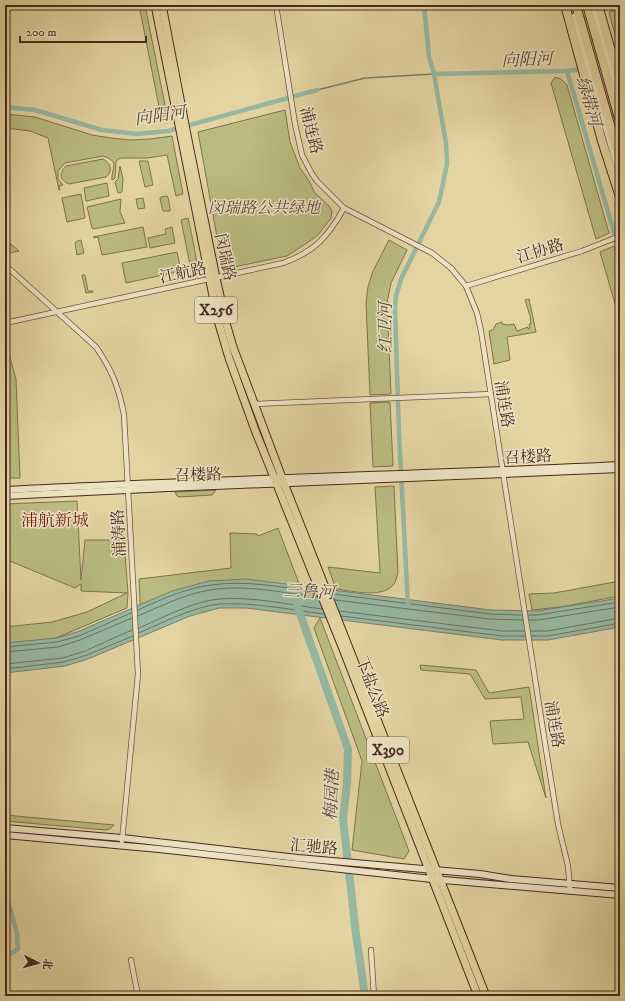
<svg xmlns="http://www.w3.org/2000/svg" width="625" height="1001" font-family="'IM FELL DW Pica','Noto Serif SC',serif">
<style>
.green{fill:#babb80;stroke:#817250}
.water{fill:#96b8a1;stroke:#777f6d}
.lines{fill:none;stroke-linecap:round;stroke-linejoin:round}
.shore{stroke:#6f7160;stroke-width:1}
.stream{stroke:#777f6d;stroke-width:1.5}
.canal{stroke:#96b8a1;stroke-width:4.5}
.river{stroke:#96b8a1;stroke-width:8}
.street-casing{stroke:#6f5440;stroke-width:6}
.secondary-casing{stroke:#482a1f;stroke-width:8}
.primary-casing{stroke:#482a1f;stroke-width:9}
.highway-casing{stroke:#482a1f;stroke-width:10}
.street{stroke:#ede3c3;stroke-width:4.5}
.secondary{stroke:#ede3c3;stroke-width:6}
.primary{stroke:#e3d4a2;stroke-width:7}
.highway{stroke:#e3d4a2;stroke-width:8}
.labels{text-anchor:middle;stroke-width:3;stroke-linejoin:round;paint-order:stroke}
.shield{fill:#ede3c3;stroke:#7a6250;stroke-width:1}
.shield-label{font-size:15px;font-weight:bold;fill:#482a1f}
.street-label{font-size:16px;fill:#482a1f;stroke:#ede3c3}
.park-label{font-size:16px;font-style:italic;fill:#5f4732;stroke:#ede3c3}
.water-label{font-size:17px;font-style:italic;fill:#584639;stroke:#ede3c3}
.neighbourhood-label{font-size:17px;fill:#7a1f14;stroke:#ede3c3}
</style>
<rect width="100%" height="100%" fill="#e3d4a2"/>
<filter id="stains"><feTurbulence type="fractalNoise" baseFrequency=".005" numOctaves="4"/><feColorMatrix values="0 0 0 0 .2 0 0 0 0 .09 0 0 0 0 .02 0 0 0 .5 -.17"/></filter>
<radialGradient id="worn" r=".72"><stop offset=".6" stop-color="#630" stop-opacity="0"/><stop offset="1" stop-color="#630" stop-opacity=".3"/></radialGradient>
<g class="green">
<path d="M139 5H145L167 115 161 117Z"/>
<path d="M620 9V54L609 12Z"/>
<path d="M555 77 561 79 567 85 609 233 596 239 551 83Z"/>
<path d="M285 110 290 142 300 168 309 181 315 193 329 206 332 211 331 218 318 235 310 241 287 256 234 267 227 266 221 259 198 132Z"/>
<path d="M5 114 35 117 92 135 111 138 130 140 150 139 172 136 183 194 176 196 167 155 148 158H122L118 159 116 162 115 178 112 180C111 168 121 162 103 156L65 163 58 171V179L63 185 59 186 60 190H59L48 138 30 131 5 128Z"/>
<path d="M103 159C111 163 113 171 106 177L69 184C59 180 59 173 66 166Z"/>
<path d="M139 161H148L153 185 145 187Z"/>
<path d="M120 166 123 179 122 192 118 193 115 182 118 179Z"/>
<path d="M107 183 109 196 86 201 84 188Z"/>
<path d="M81 194 85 218 67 222 62 198Z"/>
<path d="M166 196 168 197 170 208V211H163L160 199 161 197Z"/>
<path d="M143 198 145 208 138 209 136 199Z"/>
<path d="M121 199 120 212 125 223 93 229 92 228 87 207Z"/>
<path d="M188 218C190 226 197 259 197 266 196 270 194 274 190 276L192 275 181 220Z"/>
<path d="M143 227 147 247 102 255 98 237 94 238 93 237Z"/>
<path d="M172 227 175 243 150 248 148 238 166 234 165 229Z"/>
<path d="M5 239 6 240 19 251 5 254Z"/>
<path d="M81 240 84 253 77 255 75 243 77 241Z"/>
<path d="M389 240 407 250 391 283 387 303 391 394 370 395 366 303 368 287 373 271Z"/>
<path d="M614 246 620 268V321L600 252Z"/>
<path d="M177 252 181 271 126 283 122 263Z"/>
<path d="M82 275H85L88 291H93V292L86 293Z"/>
<path d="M5 276 10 281 5 301Z"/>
<path d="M529 299 536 332 507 337 510 360 494 364 489 331 493 330 496 324 502 322V324L507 325 514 324 517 331 528 327V329L530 328 529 324H531L530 319H531L525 300Z"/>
<path d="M5 340 16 379 20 478H5Z"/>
<path d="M390 402 393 466 373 467 370 403Z"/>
<path d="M394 486 398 573C397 576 396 581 394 584 382 599 353 591 336 589L328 567 380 573 375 487Z"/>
<path d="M216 490 212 495 180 497 177 496 175 492Z"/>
<path d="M77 501 81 580 85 540H124L128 593 127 608 56 638 5 645V627L52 622 87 612 127 593 81 591V584L75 588 5 559V504Z"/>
<path d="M278 528 300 586 141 622 139 579 231 568 230 533 257 534 258 536Z"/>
<path d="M620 581V596L560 607 532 610 529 594 554 593Z"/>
<path d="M320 618 409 851 404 859 352 850 362 761 314 628Z"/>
<path d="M420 665 476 670 489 693 529 687 546 798 528 742 493 744 490 721 524 719 521 697 485 699 470 674 421 670Z"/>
<path d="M5 815 114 825 111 828 106 830 5 821Z"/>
</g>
<path class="water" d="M246 579 491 610 537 611 620 598V627L548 640H502L246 608H219L190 616 88 659 65 666 5 673V643L56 638 77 632 172 591 209 581Z"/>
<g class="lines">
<g class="shore">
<path d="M333 594 490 614 522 615"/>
<path d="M335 600 490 619 523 620"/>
<path d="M138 610C160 600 186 588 211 585 246 580 281 587 315 592"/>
<path d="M339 611 502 631H524"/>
<path d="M528 615H537L620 602"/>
<path d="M138 616C161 606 185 594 210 590 246 584 283 593 317 597"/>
<path d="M341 616 502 636H525"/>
<path d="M529 620H538L620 607"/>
<path d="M139 628C162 618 194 601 219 599 250 596 291 605 322 609"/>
<path d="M531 631H548L620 618"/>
<path d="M139 633C162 623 195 606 220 604 253 602 291 610 324 614"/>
<path d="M532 636H548L620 623"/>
<path d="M5 647 57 642 79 636 131 613"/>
<path d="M5 652 58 647 80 640 132 618"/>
<path d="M5 664 63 658 85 651 132 630"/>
<path d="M5 669 64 662 87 655 133 636"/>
</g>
<path class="stream" d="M317 90 365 78 434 74"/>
<g class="canal">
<path d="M567 71 620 253"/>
<path d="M434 74 567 71 584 69"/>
<path d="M5 107 35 110 102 130 137 134 168 131 317 90"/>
<path d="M408 605 399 434 395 307 396 296 401 279 439 202 447 164 446 143 434 74 429 57 424 5"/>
<path d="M5 891 17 933 18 949 5 957"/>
</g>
<path class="river" d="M297 605 348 749 347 783 343 819 356 934 365 996"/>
<defs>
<g id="street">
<path d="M276 5 295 124 302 155 312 174 317 181 344 208 432 253 451 268 466 286 477 313 481 331 545 743 558 824 568 866 570 890"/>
<path d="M5 265 96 347C112 370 119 388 124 415L138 674 122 841"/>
<path d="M466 286 582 251 620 236"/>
<path d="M5 323 283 263C314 252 328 237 344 208"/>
<path d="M254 404 491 394"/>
<path d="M371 950 374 996"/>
<path d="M131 960 138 996"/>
</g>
<g id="secondary">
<path d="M592 5 620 104"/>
<path d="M575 16 586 59 620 176"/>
<path d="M5 490C210 479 415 475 620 465"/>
<path d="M5 496 168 488 620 469"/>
<path d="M5 828 122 838 298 858 480 874 511 879 620 888"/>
<path d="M5 835 159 849 432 879 620 895"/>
</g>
<g id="primary">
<path d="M155 5 214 301 219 324 229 358 255 430 343 649 478 996"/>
<path d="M162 5 187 135 216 278 226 323 233 347 284 483 486 996"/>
</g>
<g id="highway">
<path d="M565 5 602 141 620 197"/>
<path d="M576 5 620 160"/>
<path d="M587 5 620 122"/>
<path d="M598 5 620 82"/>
</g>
</defs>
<use href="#street" class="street-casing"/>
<use href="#secondary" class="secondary-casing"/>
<use href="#primary" class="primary-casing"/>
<use href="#highway" class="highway-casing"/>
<use href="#street" class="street"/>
<use href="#secondary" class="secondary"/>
<use href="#primary" class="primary"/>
<use href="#highway" class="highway"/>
</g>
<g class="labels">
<g class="shield">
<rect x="195" y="297" width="42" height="26" rx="3"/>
<rect x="367" y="737" width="42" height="26" rx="3"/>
</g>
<g class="shield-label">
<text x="216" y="315">X256</text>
<text x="388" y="755">X390</text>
</g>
<g class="street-label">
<text transform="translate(312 130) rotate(76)" y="6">浦连路</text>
<text transform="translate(540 250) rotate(-17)" y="6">江协路</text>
<text transform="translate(226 257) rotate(78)" y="6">闵瑞路</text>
<text transform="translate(183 272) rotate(-12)" y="6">江航路</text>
<text transform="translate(505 404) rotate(81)" y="6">浦连路</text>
<text transform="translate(528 456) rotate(-3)" y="6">召楼路</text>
<text transform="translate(198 474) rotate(-2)" y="6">召楼路</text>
<text transform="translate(118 533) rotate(-93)" y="6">浦涛路</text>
<text transform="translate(373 687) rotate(69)" y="6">下盐公路</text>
<text transform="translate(555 724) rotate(80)" y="6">浦连路</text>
<text transform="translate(314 846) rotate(5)" y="6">汇驰路</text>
</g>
<g class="park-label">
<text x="264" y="213">闵瑞路公共绿地</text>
</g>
<g class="water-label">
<text transform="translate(527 59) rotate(-2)" y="6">向阳河</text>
<text transform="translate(589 101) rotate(74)" y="6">绿带河</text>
<text transform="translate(160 115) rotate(-8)" y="6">向阳河</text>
<text transform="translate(385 328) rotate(-90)" y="6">红卫河</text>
<text transform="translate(309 591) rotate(3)" y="6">三鲁河</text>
<text transform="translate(331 795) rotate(-88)" y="6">梅园港</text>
</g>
<g class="neighbourhood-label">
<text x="55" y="526">浦航新城</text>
</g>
</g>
<rect width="625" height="1001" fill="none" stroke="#e3d4a2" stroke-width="20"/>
<rect x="6" y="6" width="613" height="989" fill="none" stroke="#482a1f" stroke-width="2"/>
<rect x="10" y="10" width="605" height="981" fill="none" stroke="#482a1f"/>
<g transform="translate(38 963) rotate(96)" stroke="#ede3c3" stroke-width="3" paint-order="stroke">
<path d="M0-3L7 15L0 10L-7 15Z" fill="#482a1f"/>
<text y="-6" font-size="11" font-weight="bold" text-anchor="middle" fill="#482a1f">北</text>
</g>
<path d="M20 36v6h126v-6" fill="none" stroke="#482a1f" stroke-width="2"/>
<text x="26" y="36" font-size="12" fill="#482a1f" stroke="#ede3c3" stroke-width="3" paint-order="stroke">200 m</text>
<rect width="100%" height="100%" filter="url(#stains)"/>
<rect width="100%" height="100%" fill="url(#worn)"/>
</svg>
